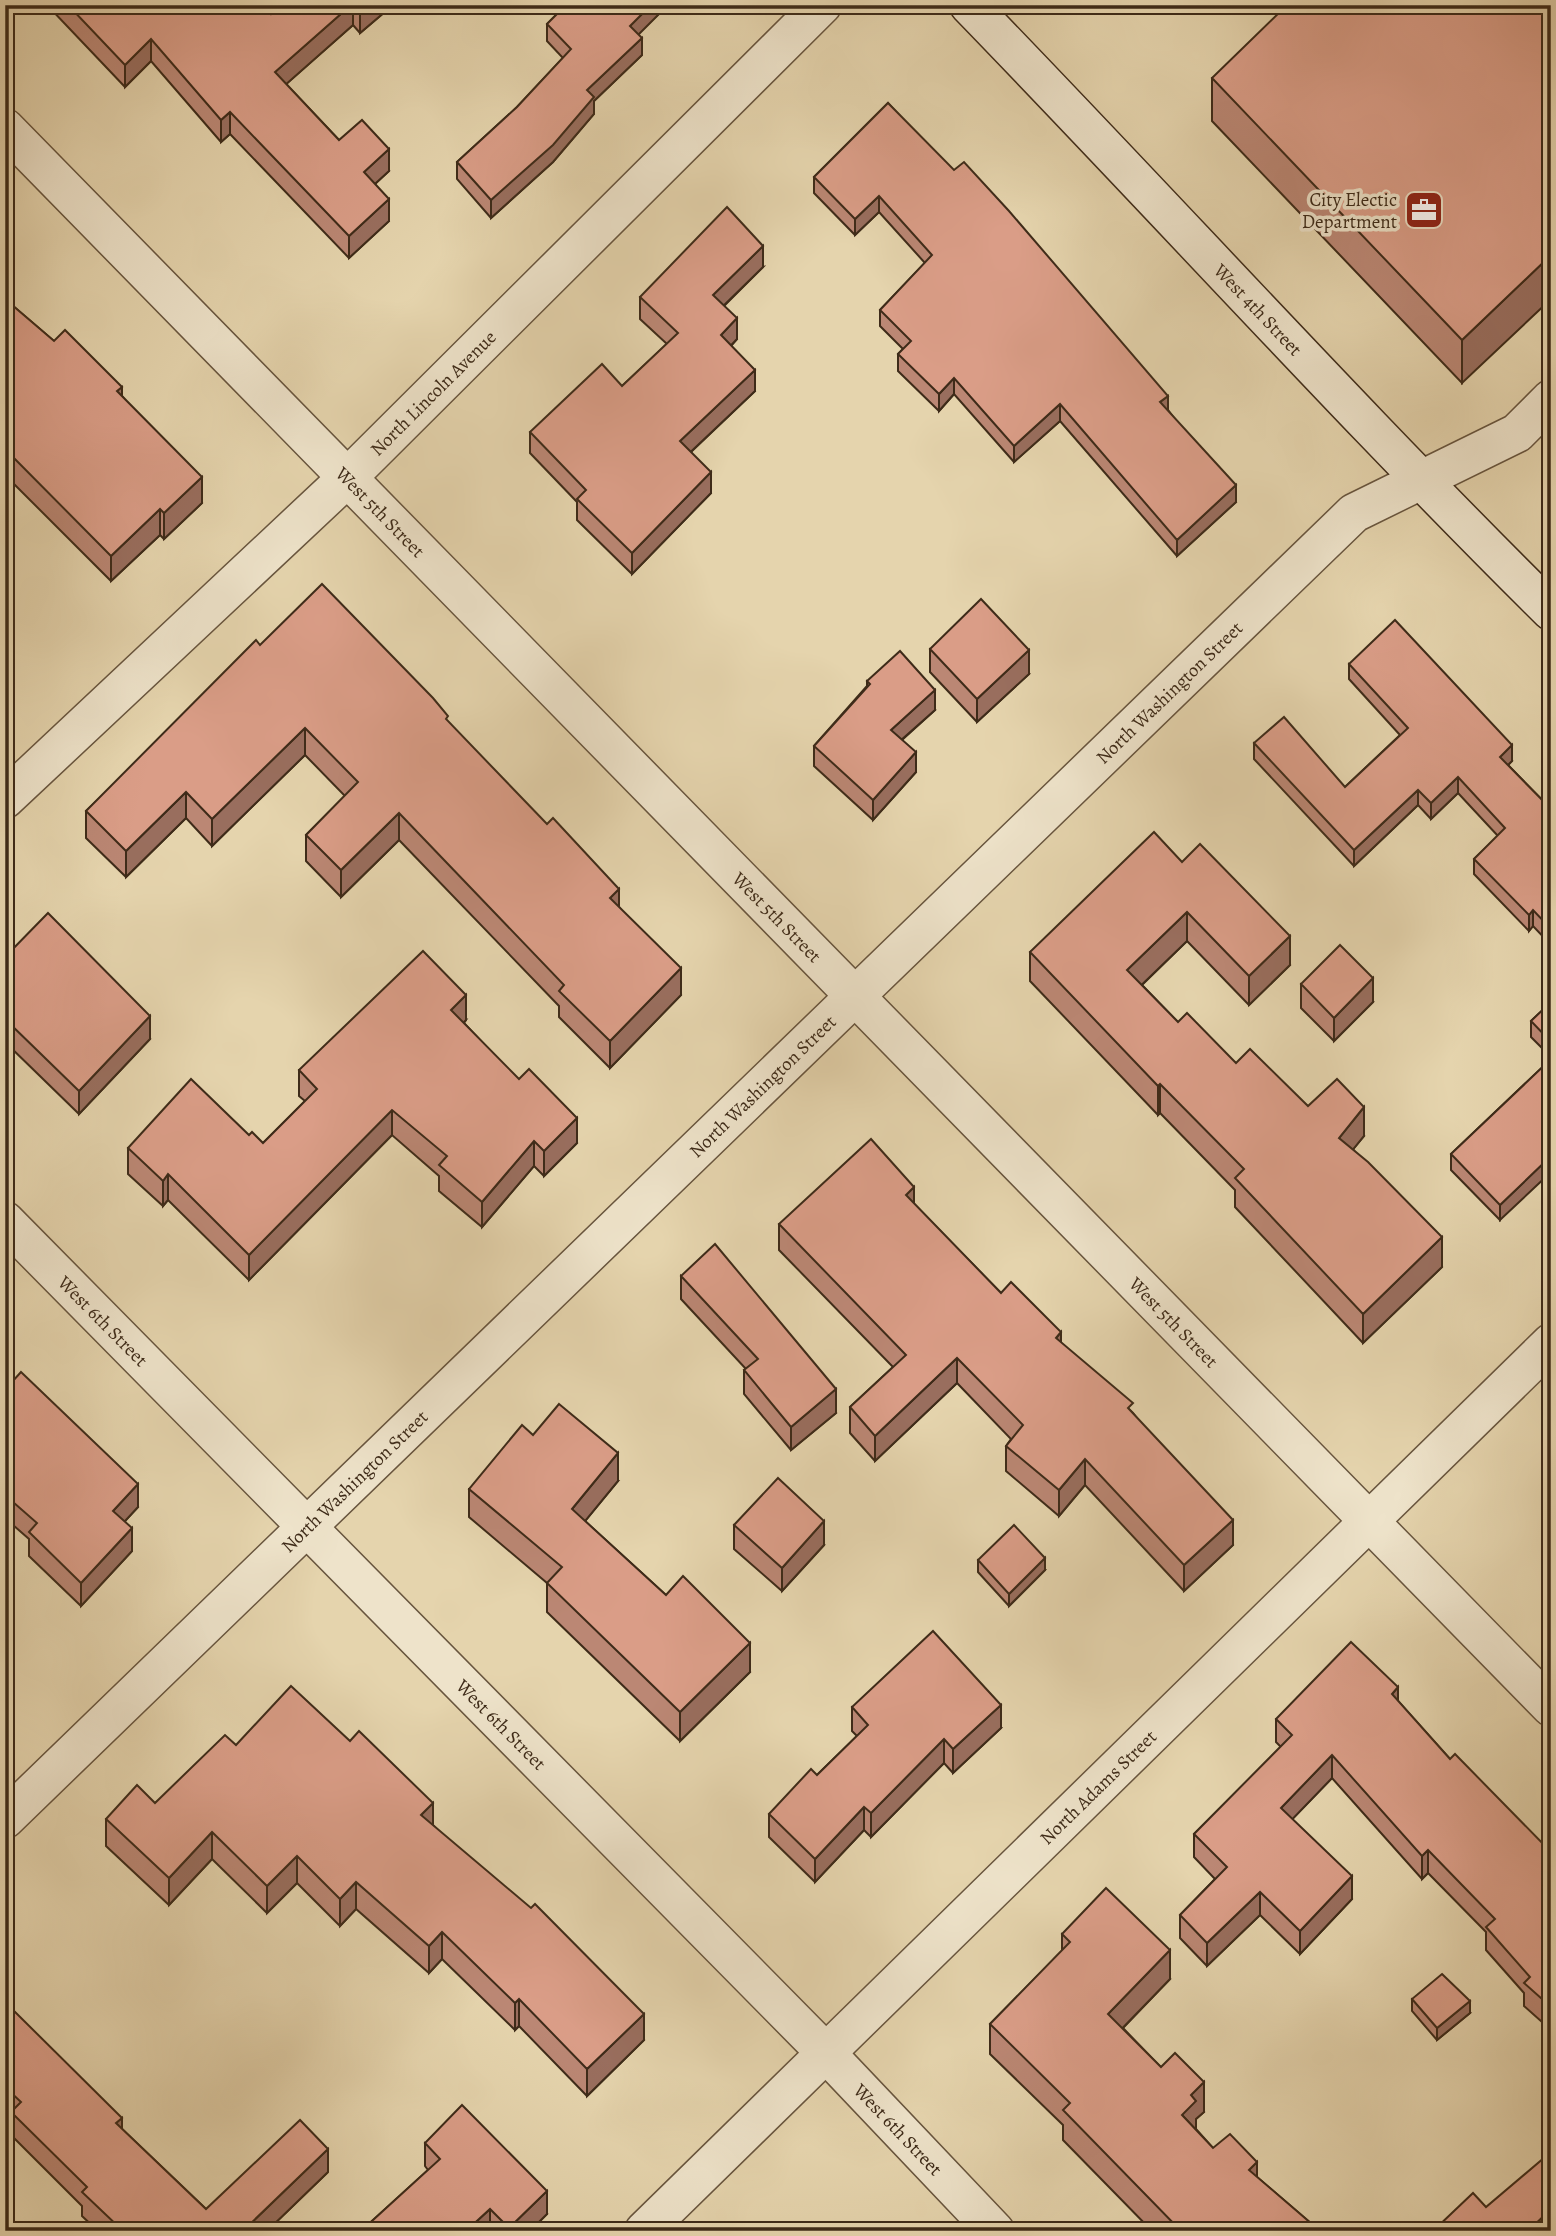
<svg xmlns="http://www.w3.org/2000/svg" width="1556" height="2236" font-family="Alegreya,serif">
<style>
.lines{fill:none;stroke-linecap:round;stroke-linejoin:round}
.minor-casing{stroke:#68553e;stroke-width:41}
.secondary-casing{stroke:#3e2b19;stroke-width:41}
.minor{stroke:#eee3ca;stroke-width:38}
.secondary{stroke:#eee3ca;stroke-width:38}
.wall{fill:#bb8774;stroke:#3e2b19;stroke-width:2}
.shaded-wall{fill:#996e5e;stroke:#3e2b19;stroke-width:2}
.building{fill:#da9d87;stroke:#3e2b19;stroke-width:2}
.labels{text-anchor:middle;stroke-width:7;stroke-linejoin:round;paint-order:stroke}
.poi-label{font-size:19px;fill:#3e2b19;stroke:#eee3ca;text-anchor:end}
.street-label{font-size:19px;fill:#3e2b19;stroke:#eee3ca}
</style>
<rect width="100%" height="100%" fill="#e5d4ad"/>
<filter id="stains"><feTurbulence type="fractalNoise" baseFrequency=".00286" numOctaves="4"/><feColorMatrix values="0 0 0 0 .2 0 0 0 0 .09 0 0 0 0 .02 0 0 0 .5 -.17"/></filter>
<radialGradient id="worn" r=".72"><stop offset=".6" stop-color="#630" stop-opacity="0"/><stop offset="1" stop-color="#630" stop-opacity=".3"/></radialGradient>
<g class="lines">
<defs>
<g id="minor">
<path id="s1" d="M5 128 1551 1707"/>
<path id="s2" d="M5 799 347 478 822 5"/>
<path id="s3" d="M5 1221 826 2053 995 2231"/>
<path id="s4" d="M5 1819 1354 513 1517 433 1551 399"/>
<path id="s5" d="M644 2231 1551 1343"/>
</g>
<g id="secondary">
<path id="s6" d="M969 5C1164 206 1352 414 1551 611"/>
</g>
</defs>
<use href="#minor" class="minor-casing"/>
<use href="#secondary" class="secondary-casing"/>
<use href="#minor" class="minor"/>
<use href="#secondary" class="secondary"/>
</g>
<g class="wall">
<path d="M47 5H263L271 14 281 5H393L360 33 353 25 286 84 339 140 389 171 375 184 389 221 349 258 230 134 221 142 151 61 125 87Z"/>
<path d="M566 5H668L638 34 642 55 594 101V114L553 162 491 218 457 179V162L517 107 563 58 547 41V24Z"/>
<path d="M1551 5 1462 383 1212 121V78Z"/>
<path d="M888 103 1168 410 1236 502 1177 556 1060 421 1014 462 954 394 939 411 898 371V354L903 349 880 326V310L925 263 879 212 855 235 814 193V177Z"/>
<path d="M763 267 724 306 737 339 731 346 755 391 691 452 711 493 632 574 577 520V502L530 453V432L622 386 667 344 640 319V297Z"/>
<path d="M5 299 54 341 122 396 202 503 164 539 160 535 111 581 5 475Z"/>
<path d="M260 645 448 722 619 907 681 995 610 1068 559 1017V1006L399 840 341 897 306 861V835L345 796 305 755 212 846 186 818 126 877 86 838V811Z"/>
<path d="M930 649 1029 674 977 722 930 672Z"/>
<path d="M1349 664 1512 761 1508 765 1551 809V945L1533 926 1529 931 1474 874V859L1498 836 1458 793 1431 819 1418 805 1354 866 1254 759V743L1345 787 1400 735 1349 679Z"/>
<path d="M867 681 935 710 902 740 916 772 873 820 814 766V746L867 686Z"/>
<path d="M1182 862 1290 965 1249 1005 1187 941 1142 985 1178 1022 1236 1063 1308 1106 1364 1136 1353 1149 1442 1267 1363 1343 1235 1207V1190L1160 1113 1158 1115 1030 981V952Z"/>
<path d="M5 957 150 1039 79 1114 5 1042Z"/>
<path d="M1301 984 1373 1002 1334 1041 1301 1008Z"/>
<path d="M1551 1002V1057L1531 1037V1021Z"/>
<path d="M466 1020 464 1023 577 1143 544 1176 534 1166 482 1227 439 1191V1176L392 1135 249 1280 168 1200 163 1206 128 1174V1148L249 1135 263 1143 305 1101 299 1096V1070Z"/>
<path d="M1551 1059 1500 1220 1451 1170V1154Z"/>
<path d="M914 1204 1001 1293 1061 1343 1133 1413 1233 1545 1184 1591 1085 1485 1059 1516 1006 1471V1446L1011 1439 957 1383 875 1461 850 1433V1407L893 1367 779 1250V1224Z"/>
<path d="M681 1276 836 1413 791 1450 744 1394V1370L746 1369 681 1299Z"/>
<path d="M5 1374 138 1507 125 1521 132 1551 81 1606 29 1556V1539L5 1518Z"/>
<path d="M618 1481 585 1521 750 1672 680 1741 547 1612V1583L469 1517V1489Z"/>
<path d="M734 1525 824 1545 782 1591 734 1549Z"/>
<path d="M978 1560 1045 1570 1009 1606 978 1572Z"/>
<path d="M1398 1701 1450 1759 1551 1852V2030L1524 2006V1993L1486 1950V1932L1428 1873 1422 1879 1332 1778 1292 1819 1352 1899 1300 1954 1260 1915 1207 1966 1180 1938V1915L1215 1879 1194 1857V1834L1281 1747 1276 1742V1719Z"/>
<path d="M852 1707 1001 1728 953 1773 944 1763 871 1837 864 1830 815 1882 769 1837V1814L817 1775 857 1736 852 1731Z"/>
<path d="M236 1745 433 1825 644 2040 587 2096 519 2026 515 2030 442 1959 429 1973 356 1909 340 1926 297 1883 267 1913 212 1859 169 1905 106 1846V1819L155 1803Z"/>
<path d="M1062 1934 1170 1979 1123 2028 1204 2112 1196 2119V2129L1213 2148 1257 2177 1320 2231H1152L1063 2140V2125L990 2054V2024L1062 1951Z"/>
<path d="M1412 1999 1470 2013 1437 2040 1412 2011Z"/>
<path d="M5 2002 122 2129 206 2209 328 2172 267 2231H98L82 2216V2206L11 2135V2116L5 2111Z"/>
<path d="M425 2143 547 2214 530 2231H361L428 2170 425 2166Z"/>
</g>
<g class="shaded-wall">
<path d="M351 5H353V25L275 94V72Z"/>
<path d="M367 5H393L360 33V11Z"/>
<path d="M651 5H668L630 43V26Z"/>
<path d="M642 38V55L594 101V114L553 162 491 218V200L587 90Z"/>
<path d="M151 39V61L125 87V65Z"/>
<path d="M230 112V134L221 142V120Z"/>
<path d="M389 149V171L364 194V172Z"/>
<path d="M879 196V212L855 235V219Z"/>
<path d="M389 199V221L349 258V236Z"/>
<path d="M763 246V267L713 316V295Z"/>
<path d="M1551 255V299L1462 383V340Z"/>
<path d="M737 318V339L721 356V335Z"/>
<path d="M755 370V391L680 462V441Z"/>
<path d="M954 378V394L939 411V394Z"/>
<path d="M122 387V413L117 391Z"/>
<path d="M1168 396V412L1160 402Z"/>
<path d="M1060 404V421L1014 462V446Z"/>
<path d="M711 472V493L632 574V553Z"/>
<path d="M202 477V503L164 539V513Z"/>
<path d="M1236 485V502L1177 556V540Z"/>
<path d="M160 509V535L111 581V556Z"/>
<path d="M12 573V596L5 602V578Z"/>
<path d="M1029 650V674L977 722V699Z"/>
<path d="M935 690V710L891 749V730Z"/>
<path d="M305 728V755L212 846V819Z"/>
<path d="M1512 745V761L1500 773V757Z"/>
<path d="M916 752V772L873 820V800Z"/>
<path d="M1458 777V793L1431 819V803Z"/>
<path d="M1418 790V805L1354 866V850Z"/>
<path d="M186 792V818L126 877V851Z"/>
<path d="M399 813V840L341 897V870Z"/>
<path d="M619 889V916L610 898Z"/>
<path d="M1533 910V926L1529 931V915Z"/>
<path d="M1187 912V941L1127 999V970Z"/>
<path d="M1290 936V965L1249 1005V976Z"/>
<path d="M681 968V995L610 1068V1041Z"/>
<path d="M1373 978V1002L1334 1041V1018Z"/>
<path d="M466 995V1020L451 1036V1010Z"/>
<path d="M150 1016V1039L79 1114V1091Z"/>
<path d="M1160 1084V1113L1158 1115V1086Z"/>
<path d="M1364 1107V1136L1339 1167V1138Z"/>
<path d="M392 1110V1135L249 1280V1255Z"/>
<path d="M577 1118V1143L544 1176V1151Z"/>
<path d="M534 1141V1166L482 1227V1202Z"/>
<path d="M1551 1156V1172L1500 1220V1205Z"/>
<path d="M168 1174V1200L163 1206V1181Z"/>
<path d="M914 1187V1213L906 1195Z"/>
<path d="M1442 1237V1267L1363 1343V1314Z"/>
<path d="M1061 1332V1358L1056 1338Z"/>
<path d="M957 1358V1383L875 1461V1436Z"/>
<path d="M836 1389V1413L791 1450V1427Z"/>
<path d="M618 1453V1481L572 1537V1509Z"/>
<path d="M1085 1459V1485L1059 1516V1490Z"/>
<path d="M138 1484V1507L113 1534V1511Z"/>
<path d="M1233 1520V1545L1184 1591V1565Z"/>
<path d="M824 1521V1545L782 1591V1568Z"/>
<path d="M132 1528V1551L81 1606V1583Z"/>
<path d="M1045 1558V1570L1009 1606V1594Z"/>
<path d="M750 1643V1672L680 1741V1712Z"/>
<path d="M1398 1687V1710L1392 1694Z"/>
<path d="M1001 1705V1728L953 1773V1749Z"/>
<path d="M944 1739V1763L871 1837V1813Z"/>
<path d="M1332 1755V1778L1281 1831V1808Z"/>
<path d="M433 1803V1829L421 1815Z"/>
<path d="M864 1807V1830L815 1882V1859Z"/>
<path d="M212 1832V1859L169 1905V1878Z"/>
<path d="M1428 1850V1873L1422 1879V1856Z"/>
<path d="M297 1856V1883L267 1913V1886Z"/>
<path d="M1352 1876V1899L1300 1954V1931Z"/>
<path d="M356 1882V1909L340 1926V1899Z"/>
<path d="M1260 1892V1915L1207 1966V1943Z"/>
<path d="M442 1932V1959L429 1973V1946Z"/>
<path d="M1170 1950V1979L1108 2043V2014Z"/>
<path d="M519 1999V2026L515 2030V2003Z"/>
<path d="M1470 2001V2013L1437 2040V2028Z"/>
<path d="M644 2014V2040L587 2096V2069Z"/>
<path d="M1204 2082V2112L1196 2119V2130L1182 2115 1191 2095Z"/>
<path d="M122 2118V2141L116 2123Z"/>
<path d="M328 2149V2172L267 2231H247V2227Z"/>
<path d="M1257 2162V2191L1249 2170Z"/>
<path d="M547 2191V2214L530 2231H509V2228Z"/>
<path d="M490 2209V2231H466Z"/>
<path d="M1551 2209V2231H1528Z"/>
</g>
<g class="building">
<path d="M68 5H263L271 14 281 5H351L275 72 339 140 362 120 389 149 364 172 389 199 349 236 230 112 221 120 151 39 125 65Z"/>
<path d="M355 5H367L360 11Z"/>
<path d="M566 5H651L630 26 642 38 587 90 594 97 553 145 491 200 457 162 517 107 571 49 547 24Z"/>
<path d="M1287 5H1551V255L1462 340 1212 78Z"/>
<path d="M888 103 954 170 964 162 1009 211 1168 396 1160 402 1236 485 1177 540 1060 404 1014 446 954 378 939 394 898 354 911 341 880 310 932 255 879 196 855 219 814 177Z"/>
<path d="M727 207 763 246 713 295 737 318 721 335 755 370 680 441 711 472 632 553 577 499 586 490 530 432 602 364 622 386 678 333 640 297Z"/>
<path d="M5 299 54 341 65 330 122 387 117 391 202 477 164 513 160 509 111 556 5 449Z"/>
<path d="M5 565 12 573 5 578Z"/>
<path d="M322 584 433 698 448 716 446 719 547 824 553 818 619 889 610 898 681 968 610 1041 559 991 564 985 399 813 341 870 306 835 358 782 305 728 212 819 186 792 126 851 86 811 256 640 260 645Z"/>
<path d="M981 599 1029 650 977 699 930 649Z"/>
<path d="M1395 620 1512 745 1500 757 1551 809V929L1533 910 1529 915 1474 859 1505 828 1458 777 1431 803 1418 790 1354 850 1254 743 1284 717 1345 787 1408 728 1349 664Z"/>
<path d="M900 651 935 690 891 730 916 752 873 800 814 746 870 684 867 681Z"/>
<path d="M1154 832 1182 862 1200 844 1290 936 1249 976 1187 912 1127 970 1178 1022 1187 1013 1236 1063 1250 1049 1308 1106 1337 1079 1364 1107 1339 1138 1368 1162 1442 1237 1363 1314 1235 1178 1244 1169 1160 1084 1158 1086 1030 952Z"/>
<path d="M48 913 150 1016 79 1091 5 1019V957Z"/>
<path d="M1340 945 1373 978 1334 1018 1301 984Z"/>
<path d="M423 951 466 995 451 1010 519 1079 529 1069 577 1118 544 1151 534 1141 482 1202 439 1165 447 1156 392 1110 249 1255 168 1174 163 1181 128 1148 191 1079 249 1135 252 1132 263 1143 317 1089 299 1070Z"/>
<path d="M1551 1002V1042L1531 1021Z"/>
<path d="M1551 1059V1156L1500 1205 1451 1154Z"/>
<path d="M871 1139 914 1187 906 1195 1001 1293 1011 1282 1061 1332 1056 1338 1133 1403 1128 1408 1233 1520 1184 1565 1085 1459 1059 1490 1006 1446 1023 1425 957 1358 875 1436 850 1407 906 1355 779 1224Z"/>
<path d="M715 1244 836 1389 791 1427 744 1370 758 1359 681 1276Z"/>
<path d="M21 1372 138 1484 113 1511 132 1528 81 1583 29 1532 37 1523 5 1495V1374L12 1382Z"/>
<path d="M559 1404 618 1453 572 1509 666 1595 683 1576 750 1643 680 1712 547 1583 562 1567 469 1489 522 1425 533 1435Z"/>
<path d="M778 1478 824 1521 782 1568 734 1525Z"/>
<path d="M1014 1525 1045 1558 1009 1594 978 1560Z"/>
<path d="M933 1631 1001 1705 953 1749 944 1739 871 1813 864 1807 815 1859 769 1814 811 1769 817 1775 868 1725 852 1707Z"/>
<path d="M1351 1642 1398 1687 1392 1694 1450 1759 1455 1754 1551 1852V2007L1524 1983 1530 1977 1486 1927 1495 1919 1428 1850 1422 1856 1332 1755 1281 1808 1352 1876 1300 1931 1260 1892 1207 1943 1180 1915 1227 1867 1194 1834 1292 1735 1276 1719Z"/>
<path d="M291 1686 350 1741 359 1731 433 1803 421 1815 531 1908 535 1904 644 2014 587 2069 519 1999 515 2003 442 1932 429 1946 356 1882 340 1899 297 1856 267 1886 212 1832 169 1878 106 1819 137 1785 155 1803 225 1735 236 1745Z"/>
<path d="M1106 1888 1170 1950 1108 2014 1161 2067 1175 2053 1204 2082 1191 2095 1196 2101 1182 2115 1213 2148 1230 2134 1257 2162 1249 2170 1320 2231H1181L1063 2110 1070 2103 990 2024 1070 1942 1062 1934Z"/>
<path d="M1442 1974 1470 2001 1437 2028 1412 1999Z"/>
<path d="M5 2002 122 2118 116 2123 206 2209 300 2120 328 2149 247 2227 251 2231H123L82 2192 87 2187 11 2112 21 2102 5 2087Z"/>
<path d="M462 2105 547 2191 509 2228 490 2209 466 2231H361L440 2159 425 2143Z"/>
<path d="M1551 2152V2209L1528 2231H1433L1473 2193 1486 2207Z"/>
</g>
<defs>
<symbol id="office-square" viewBox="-11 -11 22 22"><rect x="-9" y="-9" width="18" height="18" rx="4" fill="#8f2418" stroke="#eee3ca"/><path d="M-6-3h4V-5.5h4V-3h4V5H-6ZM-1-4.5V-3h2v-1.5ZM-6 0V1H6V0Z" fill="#fff"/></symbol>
</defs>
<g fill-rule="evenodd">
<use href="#office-square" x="1402" y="188" width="44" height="44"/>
</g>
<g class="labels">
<g class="poi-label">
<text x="1397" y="206">City Electic<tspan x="1397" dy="22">Department</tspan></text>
</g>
<g class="street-label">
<text dy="7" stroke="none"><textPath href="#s6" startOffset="420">West 4th Street</textPath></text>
<text dy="7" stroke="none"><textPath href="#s2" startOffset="590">North Lincoln Avenue</textPath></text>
<text dy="7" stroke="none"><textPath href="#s1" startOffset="537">West 5th Street</textPath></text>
<text dy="7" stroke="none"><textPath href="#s4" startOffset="1620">North Washington Street</textPath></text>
<text dy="7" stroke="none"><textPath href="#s1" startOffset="1104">West 5th Street</textPath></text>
<text dy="7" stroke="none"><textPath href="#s4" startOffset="1054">North Washington Street</textPath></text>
<text dy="7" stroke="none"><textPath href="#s3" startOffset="140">West 6th Street</textPath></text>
<text dy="7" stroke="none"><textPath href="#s1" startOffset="1671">West 5th Street</textPath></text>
<text dy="7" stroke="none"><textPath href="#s4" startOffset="486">North Washington Street</textPath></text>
<text dy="7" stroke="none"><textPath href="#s3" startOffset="707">West 6th Street</textPath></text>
<text dy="7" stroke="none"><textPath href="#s5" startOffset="635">North Adams Street</textPath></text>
<text dy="7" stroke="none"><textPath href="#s3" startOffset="1274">West 6th Street</textPath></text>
</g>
</g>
<rect width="1556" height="2236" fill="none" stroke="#e5d4ad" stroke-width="28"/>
<rect x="7" y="7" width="1542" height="2222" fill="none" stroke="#3e2b19" stroke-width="3.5"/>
<rect x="14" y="14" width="1528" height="2208" fill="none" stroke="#3e2b19" stroke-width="2"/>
<rect width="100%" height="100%" filter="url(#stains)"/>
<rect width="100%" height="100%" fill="url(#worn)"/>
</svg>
